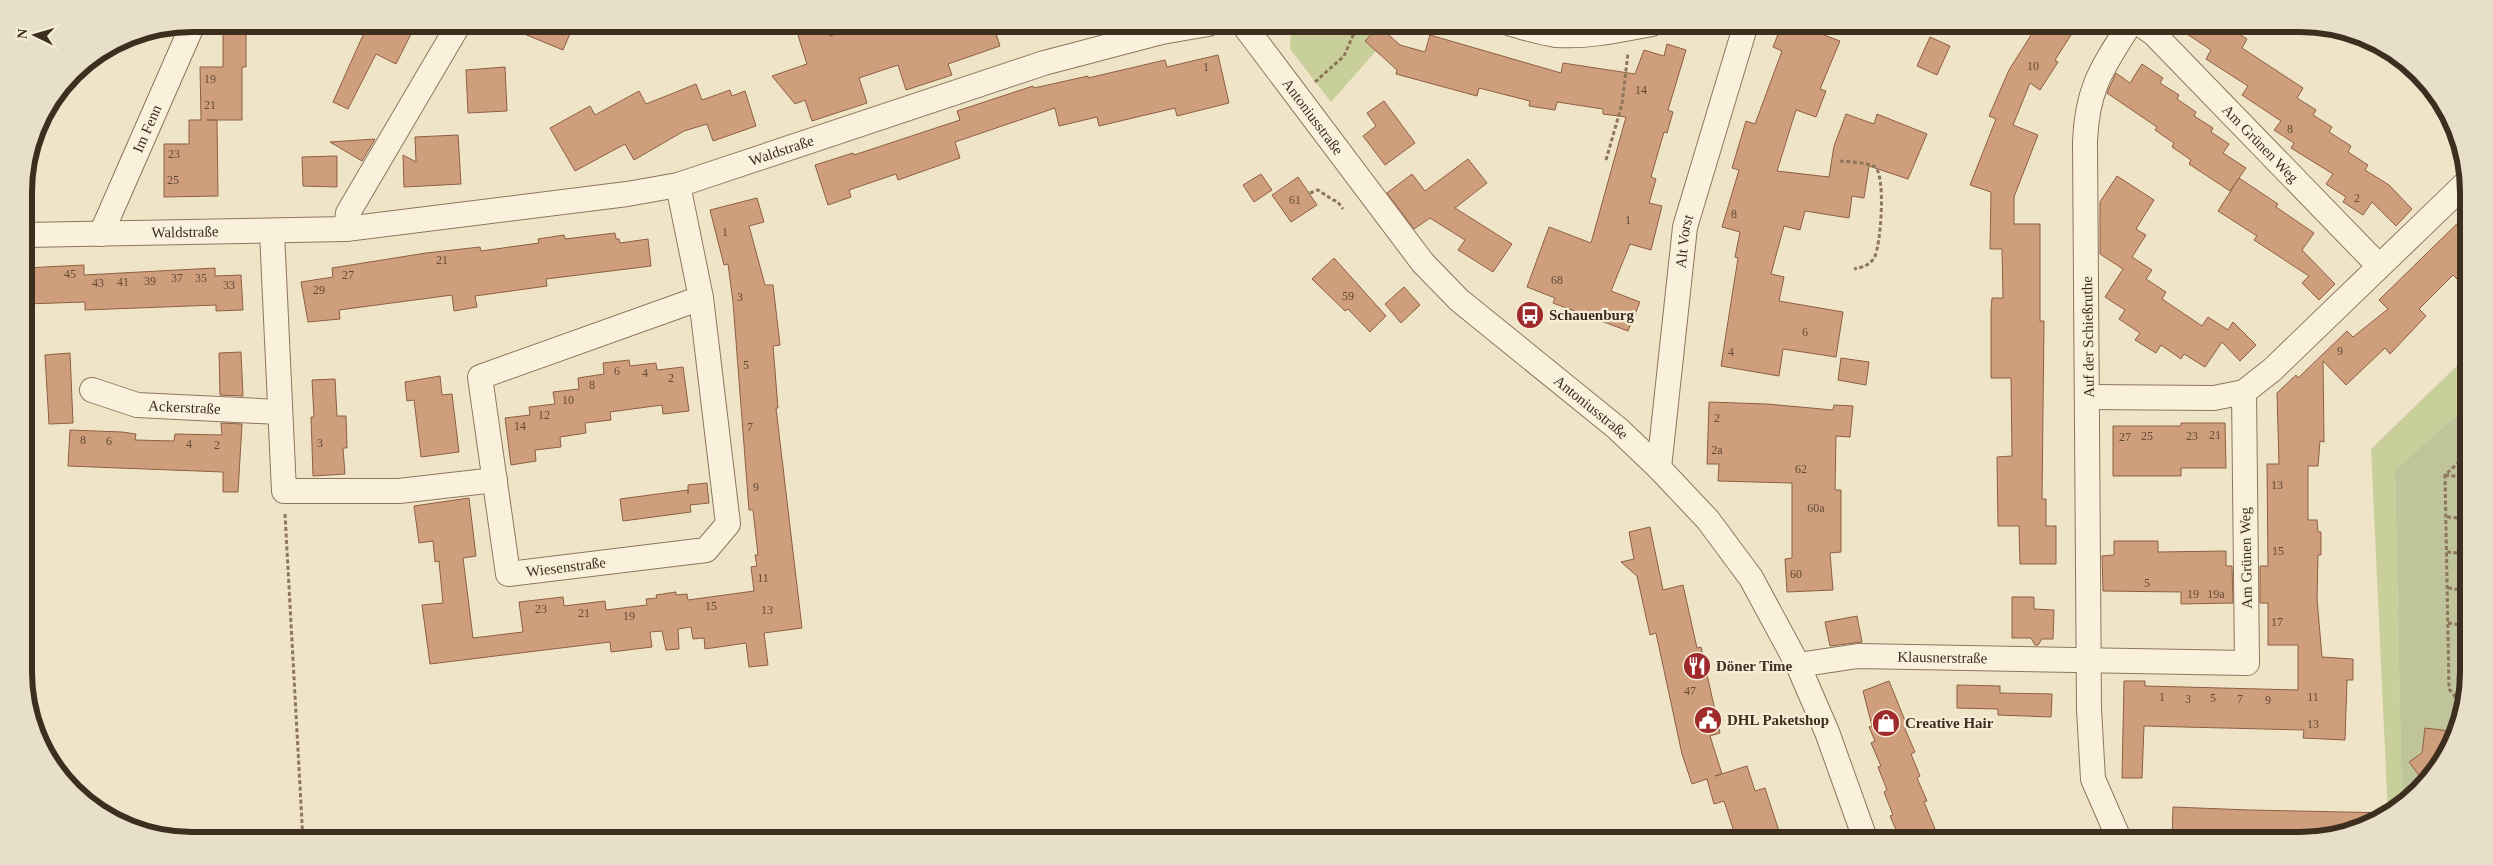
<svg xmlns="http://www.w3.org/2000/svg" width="2493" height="865" font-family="'Times New Roman',serif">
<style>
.green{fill:#c9cf9b}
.cemetery{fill:#bfc49a}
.building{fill:#cf9f7d;stroke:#8d5f41}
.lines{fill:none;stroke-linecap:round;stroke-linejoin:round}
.minor-casing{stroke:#8d765c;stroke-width:26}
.path{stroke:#8d765c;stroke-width:3;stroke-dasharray:4 2.5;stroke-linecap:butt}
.minor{stroke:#faf1dc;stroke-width:24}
.labels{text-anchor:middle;stroke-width:4.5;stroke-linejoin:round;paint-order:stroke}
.number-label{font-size:12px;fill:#624a37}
.street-label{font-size:15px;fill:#3d2e20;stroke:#f7eed8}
.poi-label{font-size:15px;font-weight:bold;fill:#3d2e20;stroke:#f7eed8;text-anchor:start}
.rim{fill:none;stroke:#3d2e20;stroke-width:6}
</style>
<rect width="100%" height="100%" fill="#f0e4c8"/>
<g class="green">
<path d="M1300 24H1380L1365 41 1376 51 1331 102 1290 49 1291 33Z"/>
<path d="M2468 355V405L2395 470 2402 807 2388 815 2371 449Z"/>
</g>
<path class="cemetery" d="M2468 405 2469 672 2460 726 2441 766 2402 807 2395 470Z"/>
<g class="building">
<path d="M368 24H416L396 64 376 54 348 109 333 102Z"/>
<path d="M500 24H561L572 29 563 50Z"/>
<path d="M811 24H825L830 36 865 24H885L887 30 904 24H993L1000 46 948 64 952 75 906 90 898 65 859 78 867 103 812 121 805 100 795 104 772 76 807 64 796 29Z"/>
<path d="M1782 24H1795L1840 41 1820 89 1826 91 1816 117 1796 110 1777 171 1829 177 1834 146 1846 114 1874 124 1877 114 1927 134 1908 179 1869 166 1864 198 1852 196 1849 218 1805 211 1800 230 1784 226 1771 274 1784 277 1779 301 1843 312 1836 357 1783 349 1779 376 1721 366 1738 258 1735 257 1740 232 1722 227 1739 170 1732 168 1746 121 1755 124 1782 51 1773 47Z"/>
<path d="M2038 24H2078L2055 60 2058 62 2040 90 2030 83 2013 125 2038 135 2014 197V224H2040V321H2044L2042 499H2046V526H2056V564H2020L2019 526H1998L1997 457 2012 456 2011 378H1991V310L1992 298H2003L2002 249H1990L1991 192 1970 185 1996 119 1989 116 2009 70Z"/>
<path d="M2172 24H2224L2247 39 2242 48 2303 88 2297 98 2316 110 2313 115 2332 127 2329 132 2351 146 2348 152 2368 165 2365 170 2389 185 2412 209 2396 226 2372 202 2363 215 2343 202 2346 197 2326 184 2333 174 2291 148 2294 143 2274 130 2281 121 2242 95 2248 86 2206 59 2211 50Z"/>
<path d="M1379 26 1400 45 1425 52 1430 35 1561 73 1563 63 1635 74 1644 50 1664 56 1667 44 1686 50 1668 110 1673 112 1667 133 1664 132 1651 177 1656 179 1649 203 1662 206 1651 250 1630 244 1611 291 1640 302 1628 331 1553 303 1555 298 1527 287 1549 227 1591 243 1626 117 1603 114V109L1557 102 1555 110 1529 106 1530 101 1479 88 1477 96 1396 74 1397 70 1365 41Z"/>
<path d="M246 31V67H242V120H207H217L218 196 164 197V144H189V120H201L200 67H223V32Z"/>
<path d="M1930 37 1950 46 1937 75 1917 66Z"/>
<path d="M1218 55 1229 103 1177 116 1175 108 1099 126 1097 117 1059 126 1055 108 955 142 960 158 898 180 896 174 849 190 851 197 828 205 815 165 853 153 854 155 960 120 957 111 1033 86 1034 88 1088 76V78L1165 60 1167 67Z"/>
<path d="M2142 64 2163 78 2160 83 2179 95 2177 99 2196 112 2194 116 2213 128 2211 132 2229 144 2223 153 2246 168 2230 191 2189 164 2191 160 2172 147 2174 143 2155 130 2157 127 2107 93 2116 73 2130 83Z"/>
<path d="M505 67 507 111 468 113 466 70Z"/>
<path d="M696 84 702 100 730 90 732 96 745 91 756 126 713 141 707 124 684 131 634 160 625 144 575 171 550 128 590 106 595 115 639 91 646 104Z"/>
<path d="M1384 101 1415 143 1385 165 1363 136 1376 126 1367 113Z"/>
<path d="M458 135 461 184 404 187 403 155 416 162 415 137Z"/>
<path d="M375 139 362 161 330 142Z"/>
<path d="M337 156V187L303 186 302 157Z"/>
<path d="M1468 159 1487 183 1455 208 1512 244 1493 272 1458 250 1465 240 1430 218 1414 229 1387 193 1412 174 1425 191Z"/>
<path d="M1261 174 1272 190 1254 202 1243 185Z"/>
<path d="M2117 176 2154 200 2136 229 2146 235 2132 257 2152 270 2146 279 2166 292 2162 299 2202 326 2208 317 2228 330 2233 322 2256 345 2240 361 2222 342 2205 367 2184 354 2181 359 2161 345 2156 353 2135 340 2140 333 2119 319 2125 310 2105 297 2123 269 2100 254V202Z"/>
<path d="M1298 177 1317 205 1291 222 1272 195Z"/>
<path d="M2239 178 2278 204 2276 207 2314 233 2302 250 2335 284 2319 300 2302 283 2309 276 2254 240 2257 236 2218 211Z"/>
<path d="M757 198 764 222 749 226 765 285H773L780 345 773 346 778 408H776L802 628 764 633 768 665 749 667 746 643 705 649 704 638 693 639 691 627 678 629 679 649 666 650 662 631 650 632 652 647 611 652 610 642 430 664 422 605 443 603 439 561 435 562 433 541 419 543 414 506 469 498 476 556 463 558 473 638 523 632 519 602 563 597 564 606 605 601 606 610 647 605 646 599 657 598 656 595 676 592V595L687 594 688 600 754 591 751 567 757 566 755 555H758L753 510H749L733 302 728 264 724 265 710 210Z"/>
<path d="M2468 213V268L2457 279 2453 275 2419 309 2426 316 2390 354 2385 348 2346 385 2323 361 2324 442 2320 441 2318 466H2308V520H2317L2318 532H2321V555H2318L2317 599 2322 657 2353 659V680H2347L2345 740 2303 738 2304 730 2144 726 2142 778H2122L2124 681H2145V686L2298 690V645H2268V603H2260V566H2268L2267 464H2279L2277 393 2296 375 2298 378 2347 331 2353 337 2388 309 2379 300Z"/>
<path d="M615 233 616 239H619L620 243 648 239 651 266 546 279 547 286 475 296 477 307 454 311 452 295 339 310 340 319 308 322 301 282 333 277 332 268 426 253 480 247 481 251 539 243 538 239 564 235 565 239Z"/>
<path d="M1334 258 1386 316 1370 332 1348 309 1345 311 1312 279Z"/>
<path d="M84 265V275L215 268V276L241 275 243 310 216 311V305L85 310V302L25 304V268Z"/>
<path d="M1404 287 1420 305 1401 323 1385 304Z"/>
<path d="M241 352 243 396 220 395 219 353Z"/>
<path d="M70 353 73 423 49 424 45 355Z"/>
<path d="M1841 358 1869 362 1866 385 1838 380Z"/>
<path d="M629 360 630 366 656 363 657 370 683 367 689 411 663 414 662 405 610 412 611 420 585 423 586 433 560 437 561 447 535 450 536 461 511 465 505 418 530 415 529 407 555 404 553 392 579 389 578 378 604 374 603 363Z"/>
<path d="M440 376 442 395 452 394 459 452 421 457 414 400 407 401 405 382Z"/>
<path d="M335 379 337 416H346L347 448H343L345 474 313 476 311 417H314L312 380Z"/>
<path d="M1709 402 1767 404 1833 410 1834 405 1853 406 1850 437 1836 436 1835 490H1841V552L1830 553 1833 590 1787 592 1785 559 1792 558V483L1718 481 1719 464H1707Z"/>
<path d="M221 423 242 424 238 492H223V472L68 466 70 430 122 432 136 434 135 440 174 441 175 434 222 435Z"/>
<path d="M2181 423H2225L2226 468H2181V476H2113V426H2181Z"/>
<path d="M707 483 709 503 690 505 691 512 623 521 620 499 688 490V494V485Z"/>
<path d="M1650 527 1663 590 1683 585 1697 648 1701 647 1720 733 1710 736 1722 774 1715 776 1747 766 1755 791 1765 788 1779 831 1746 841H1737L1724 801 1714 804 1707 779 1692 784 1682 754 1656 633 1650 635 1637 576 1621 562 1634 559 1629 532Z"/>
<path d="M2114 541H2158V552L2226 551V566H2232L2233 603 2181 604V592L2103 591 2102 556 2114 555Z"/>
<path d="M2012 597H2034V609L2054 610 2053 639H2042L2038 645H2035L2031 638H2012Z"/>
<path d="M1857 616 1862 642 1830 646 1825 622Z"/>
<path d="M1889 681 1908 728 1905 729 1915 752 1911 754 1920 776 1917 778 1927 801 1924 802 1940 841H1901L1890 816 1893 815 1884 792 1887 790 1878 767 1881 766 1871 743 1875 741 1869 727 1872 726 1863 691Z"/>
<path d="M1957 685 2000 686V693L2052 694 2051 717 1998 715V709L1957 708Z"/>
<path d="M2425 728 2458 732 2441 766 2425 783 2409 762 2422 753Z"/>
<path d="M2173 807 2249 810 2392 813 2365 829 2311 841H2172Z"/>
</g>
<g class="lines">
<defs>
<g id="minor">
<path id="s1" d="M1243 24 1423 263 1459 300 1617 428 1659 468 1708 520 1751 578 1798 665 1827 732 1866 841"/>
<path d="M1511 24C1526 28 1541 33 1556 35 1589 37 1620 30 1652 24"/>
<path id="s2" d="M2140 24 2154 34 2379 266"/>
<path d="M678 185 701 298 728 524 706 550 508 574 480 377 701 298"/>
<path d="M346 229 348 213 459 24"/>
<path d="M272 232 284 491H399L495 480"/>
<path id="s3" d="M101 234 193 24"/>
<path id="s4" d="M24 235 346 229 627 194 678 185 1044 63 1162 32 1208 24"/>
<path id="s5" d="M92 390 137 405 279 412"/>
<path d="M2089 397 2214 398 2244 392 2272 370 2468 181"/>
<path id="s6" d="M1659 468 1685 227 1746 24"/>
<path id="s7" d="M1798 665 1858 656 2247 663 2244 392"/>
<path d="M2120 841 2093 779 2089 709 2085 142C2087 88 2102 68 2130 24"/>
</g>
</defs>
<use href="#minor" class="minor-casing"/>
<g class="path">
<path d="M1315 82 1344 56 1358 24"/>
<path d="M1606 160 1622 104 1628 53"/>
<path d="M1840 161C1849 162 1867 162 1875 167 1886 175 1881 247 1874 258 1869 266 1862 267 1854 269"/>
<path d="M1310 193 1318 190 1333 200 1337 201 1343 209"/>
<path d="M1525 324 1530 315"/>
<path d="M2445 475 2469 478"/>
<path d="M285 514 303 841"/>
<path d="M2447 517 2469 519"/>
<path d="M2447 552 2469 554"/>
<path d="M2448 588 2469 591"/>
<path d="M2448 623 2469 626"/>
<path d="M2464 707 2449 689 2445 475 2469 453"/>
</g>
<use href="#minor" class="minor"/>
</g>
<defs>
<symbol id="bus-disc" viewBox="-11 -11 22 22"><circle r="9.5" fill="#9e2a2b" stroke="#f7eed8"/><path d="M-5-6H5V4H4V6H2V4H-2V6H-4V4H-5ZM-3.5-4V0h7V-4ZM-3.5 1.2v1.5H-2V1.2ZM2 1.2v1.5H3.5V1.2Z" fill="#fff"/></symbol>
<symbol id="restaurant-disc" viewBox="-11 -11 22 22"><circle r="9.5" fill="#9e2a2b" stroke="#f7eed8"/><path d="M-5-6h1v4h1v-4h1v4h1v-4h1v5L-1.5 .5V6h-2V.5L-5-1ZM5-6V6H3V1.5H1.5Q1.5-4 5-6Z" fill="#fff"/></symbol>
<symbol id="civic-disc" viewBox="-11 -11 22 22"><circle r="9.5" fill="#9e2a2b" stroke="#f7eed8"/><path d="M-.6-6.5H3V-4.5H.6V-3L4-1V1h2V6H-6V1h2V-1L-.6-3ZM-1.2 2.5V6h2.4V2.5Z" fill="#fff"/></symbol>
<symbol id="shop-disc" viewBox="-11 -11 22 22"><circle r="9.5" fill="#9e2a2b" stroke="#f7eed8"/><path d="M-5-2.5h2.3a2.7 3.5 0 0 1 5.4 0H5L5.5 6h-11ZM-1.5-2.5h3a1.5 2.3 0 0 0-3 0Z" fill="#fff"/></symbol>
</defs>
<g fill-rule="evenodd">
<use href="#bus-disc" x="1514" y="299" width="32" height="32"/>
<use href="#restaurant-disc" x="1681" y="650" width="32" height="32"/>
<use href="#civic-disc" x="1692" y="704" width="32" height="32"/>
<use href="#shop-disc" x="1870" y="707" width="32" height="32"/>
</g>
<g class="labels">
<g class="number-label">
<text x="2033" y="70">10</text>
<text x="1206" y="71">1</text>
<text x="210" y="83">19</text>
<text x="1641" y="94">14</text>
<text x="210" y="109">21</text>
<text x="2290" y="133">8</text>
<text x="174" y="158">23</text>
<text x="173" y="184">25</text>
<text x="2357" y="202">2</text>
<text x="1295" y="204">61</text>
<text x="1734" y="218">8</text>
<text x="1628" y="224">1</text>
<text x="725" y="236">1</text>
<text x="442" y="264">21</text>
<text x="70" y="278">45</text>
<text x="348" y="279">27</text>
<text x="177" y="282">37</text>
<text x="201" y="282">35</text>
<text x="1557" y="284">68</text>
<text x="150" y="285">39</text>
<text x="123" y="286">41</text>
<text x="98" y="287">43</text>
<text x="229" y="289">33</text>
<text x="319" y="294">29</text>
<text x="1348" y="300">59</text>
<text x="740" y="301">3</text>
<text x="1805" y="336">6</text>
<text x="2340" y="355">9</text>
<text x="1731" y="356">4</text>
<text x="746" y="369">5</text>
<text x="617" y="375">6</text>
<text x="645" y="377">4</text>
<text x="671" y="382">2</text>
<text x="592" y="389">8</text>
<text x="568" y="404">10</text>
<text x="544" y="419">12</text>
<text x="1717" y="422">2</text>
<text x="520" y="430">14</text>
<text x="750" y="431">7</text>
<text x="2215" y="439">21</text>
<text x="2147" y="440">25</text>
<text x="2192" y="440">23</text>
<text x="2125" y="441">27</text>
<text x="83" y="444">8</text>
<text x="109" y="445">6</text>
<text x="320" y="447">3</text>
<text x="189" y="448">4</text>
<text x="217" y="449">2</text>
<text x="1717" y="454">2a</text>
<text x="1801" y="473">62</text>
<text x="2277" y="489">13</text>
<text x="756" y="491">9</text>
<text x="1816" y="512">60a</text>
<text x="2278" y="555">15</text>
<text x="1796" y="578">60</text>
<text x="763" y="582">11</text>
<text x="2147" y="587">5</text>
<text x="2193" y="598">19</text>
<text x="2216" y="598">19a</text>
<text x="711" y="610">15</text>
<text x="541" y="613">23</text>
<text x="767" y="614">13</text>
<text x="584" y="617">21</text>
<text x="629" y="620">19</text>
<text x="2277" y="626">17</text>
<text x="1690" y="695">47</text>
<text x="2162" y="701">1</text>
<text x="2313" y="701">11</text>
<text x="2213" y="702">5</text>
<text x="2188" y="703">3</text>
<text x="2240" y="703">7</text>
<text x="2268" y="704">9</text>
<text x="2313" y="728">13</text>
</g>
<g class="street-label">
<text dy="5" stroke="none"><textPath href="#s1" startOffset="116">Antoniusstraße</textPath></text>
<text dy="5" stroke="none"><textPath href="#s3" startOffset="115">Im Fenn</textPath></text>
<text dy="5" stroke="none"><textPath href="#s2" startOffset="170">Am Grünen Weg</textPath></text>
<text dy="5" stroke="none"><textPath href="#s4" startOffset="766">Waldstraße</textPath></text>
<text dy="5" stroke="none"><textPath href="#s4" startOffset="161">Waldstraße</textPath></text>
<text dy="5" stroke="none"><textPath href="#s6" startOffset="228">Alt Vorst</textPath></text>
<text transform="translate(2088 337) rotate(-91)" y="5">Auf der Schießruthe</text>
<text dy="5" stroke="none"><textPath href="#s5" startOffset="95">Ackerstraße</textPath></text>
<text dy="5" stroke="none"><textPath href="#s1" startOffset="521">Antoniusstraße</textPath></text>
<text transform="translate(2246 558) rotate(-91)" y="5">Am Grünen Weg</text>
<text transform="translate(566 567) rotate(-7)" y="5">Wiesenstraße</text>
<text dy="5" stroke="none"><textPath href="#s7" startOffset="145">Klausnerstraße</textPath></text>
</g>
<g class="poi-label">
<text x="1549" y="320">Schauenburg</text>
<text x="1716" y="671">Döner Time</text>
<text x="1727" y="725">DHL Paketshop</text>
<text x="1905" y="728">Creative Hair</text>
</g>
</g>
<path d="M0 0H2493V865H0ZM192 32H2300A160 160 0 0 1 2460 192V672A160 160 0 0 1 2300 832H192A160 160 0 0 1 32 672V192A160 160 0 0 1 192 32Z" fill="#e8dfc9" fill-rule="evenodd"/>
<path class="rim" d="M192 32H2300A160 160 0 0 1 2460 192V672A160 160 0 0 1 2300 832H192A160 160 0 0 1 32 672V192A160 160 0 0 1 192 32Z"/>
<g transform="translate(35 35) rotate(275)" stroke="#f7eed8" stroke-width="4" paint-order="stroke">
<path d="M0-4L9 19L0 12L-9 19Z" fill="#3d2e20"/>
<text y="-8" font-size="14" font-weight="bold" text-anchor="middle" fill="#3d2e20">N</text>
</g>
</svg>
